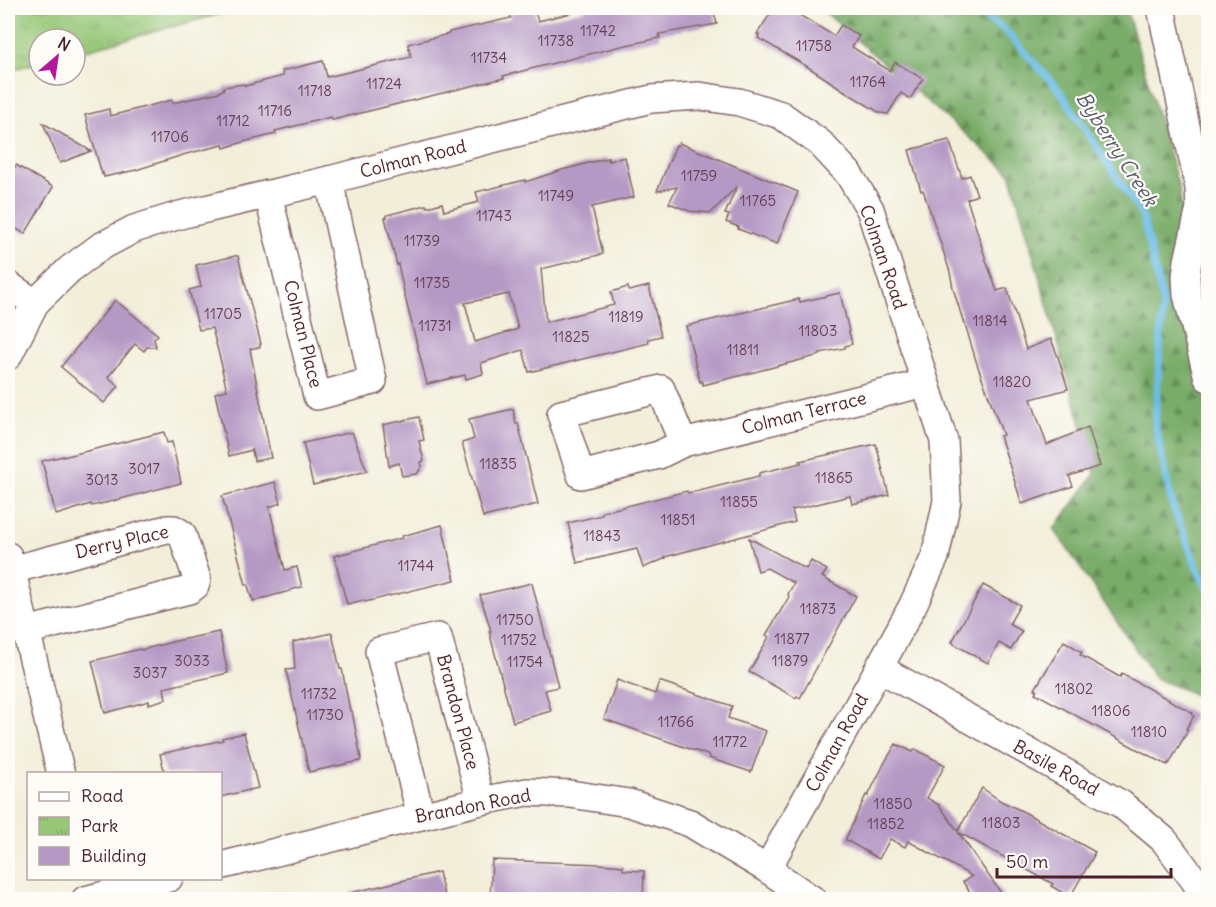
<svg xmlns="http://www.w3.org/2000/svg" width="1216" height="907" font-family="Delius,sans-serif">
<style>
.forest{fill:url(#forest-firs);stroke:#61664a;stroke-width:1.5}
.park{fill:url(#park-tufts);stroke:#707351;stroke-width:1.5}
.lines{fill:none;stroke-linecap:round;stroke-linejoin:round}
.stream{stroke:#6dbee8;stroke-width:7}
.building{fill:#b599c5;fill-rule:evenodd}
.minor-casing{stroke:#856768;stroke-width:30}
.minor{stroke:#fff;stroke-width:27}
.labels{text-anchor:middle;stroke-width:4.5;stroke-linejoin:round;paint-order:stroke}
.number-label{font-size:15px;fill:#653e52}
.street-label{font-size:18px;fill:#4a1f2b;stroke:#fdfcf7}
.water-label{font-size:20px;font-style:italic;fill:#56576d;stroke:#fdfcf7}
</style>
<defs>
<pattern id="forest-firs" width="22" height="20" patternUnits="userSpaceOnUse" patternTransform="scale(1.5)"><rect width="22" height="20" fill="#78ac68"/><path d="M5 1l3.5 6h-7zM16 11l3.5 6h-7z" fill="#648b56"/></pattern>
<pattern id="park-tufts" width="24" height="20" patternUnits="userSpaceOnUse" patternTransform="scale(1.5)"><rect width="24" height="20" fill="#96c777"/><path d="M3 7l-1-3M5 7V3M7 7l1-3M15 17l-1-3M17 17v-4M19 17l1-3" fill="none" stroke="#83aa67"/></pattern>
</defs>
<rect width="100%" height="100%" fill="#fdfcf7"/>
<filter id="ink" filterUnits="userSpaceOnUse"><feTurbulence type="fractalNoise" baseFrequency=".0167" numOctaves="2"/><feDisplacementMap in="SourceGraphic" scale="12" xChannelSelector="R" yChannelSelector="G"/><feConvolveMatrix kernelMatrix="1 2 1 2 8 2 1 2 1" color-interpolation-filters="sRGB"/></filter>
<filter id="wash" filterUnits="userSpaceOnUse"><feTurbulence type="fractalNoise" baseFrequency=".008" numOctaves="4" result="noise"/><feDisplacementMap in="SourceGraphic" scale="24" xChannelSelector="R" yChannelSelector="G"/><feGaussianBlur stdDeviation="1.35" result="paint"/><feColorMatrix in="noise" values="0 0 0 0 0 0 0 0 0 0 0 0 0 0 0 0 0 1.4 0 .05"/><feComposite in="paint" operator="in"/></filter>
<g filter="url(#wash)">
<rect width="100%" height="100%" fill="#f2eed9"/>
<path class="forest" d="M820 8H1124L1127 11 1179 188 1208 422V700L1155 678 1054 529 1095 474 1010 173Z"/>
<path class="park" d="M8 8H242L75 53V39H39V62L8 71Z"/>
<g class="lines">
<path class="stream" d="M972 8 1004 29 1060 91 1142 215 1163 304 1155 424 1172 504 1200 575 1208 589"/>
</g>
<g id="blocks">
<g class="building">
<path d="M534 8 538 21 584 10 583 8H713L717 24 659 34 660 38 617 47 503 76 504 78 332 120 331 117 275 131 276 134 247 141 224 148 223 145 186 154 136 170 104 177 103 173 102 174 85 115 109 109 110 116 172 100 173 103 219 92 223 90 224 87 244 84 245 86 283 76 282 71 323 61 327 77 411 57 408 44 449 34V32L511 18 510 13Z"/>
<path d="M774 8H788L834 36 841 25 859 36 852 47 890 71 895 62 923 79 910 99 901 93 888 114 880 113 854 97 808 67 758 38 759 35 757 34Z"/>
<path d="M43 123 91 151 60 163Z"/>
<path d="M949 140 962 178 970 175 977 195 967 199 986 260 997 291 1007 288 1026 349 1051 339 1058 357 1068 389 1031 399 1047 445 1088 427 1100 466 1069 476 1073 486 1022 504 1000 436 1003 435 977 364 965 324H964L953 288 950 272 938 235 923 190 921 191 909 150Z"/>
<path d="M679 143 798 192 777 244 738 229 739 227 726 222 729 215 725 214 737 186 711 213 689 211 669 203 677 187 657 191 676 145 678 146Z"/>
<path d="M625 157 634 197 592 207 603 254 541 269 546 322 614 305 611 292 628 287 629 291 649 286 661 336 648 339 649 343 529 372 523 350 481 363 483 374 466 379 465 375 427 384 406 301 398 264 397 265 385 218 387 217V215L426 205 427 207 442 203 444 211 479 202 476 192 525 180V182L562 170 608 158 609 161ZM509 294 518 329 475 342 465 303Z"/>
<path d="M16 165 53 187 25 234 8 224V180Z"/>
<path d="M235 256H238L261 344H260V347L250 349 271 458 254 461 252 450 229 456 215 393 227 390 222 370H223L212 328 199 330 189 290 201 287 196 265Z"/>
<path d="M840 293 852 344 845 346V348L820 353V355L739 376 703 385 702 381 700 382 686 326 799 299 800 302Z"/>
<path d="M115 300 158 335 154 339 156 347H147L144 351 135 344 108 377 119 386 104 403 61 367Z"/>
<path d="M513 409 516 424 518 423 538 504 483 517 462 443 474 439 469 419Z"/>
<path d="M419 417 424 440 419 441 424 461 421 462 422 466 417 474 402 476 399 463 389 466 383 425Z"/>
<path d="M164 432 167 443 172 442 181 483 109 502 92 506 91 504 56 515 42 461 63 456V457Z"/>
<path d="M352 432 367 471 313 485 303 443Z"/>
<path d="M876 444 889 495 852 504 850 496 792 510 795 522 665 557 666 558 643 568 637 549 577 563 568 523 602 515V512L687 491 688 493 703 490 759 476V473L801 463 800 461Z"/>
<path d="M275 482 281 503 269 507 285 570 297 567 302 587 290 590V591L253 601 252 597H251L248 585H246L222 496Z"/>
<path d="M442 525 455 580 365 602 364 600 347 604 334 556 402 538V536Z"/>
<path d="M749 538 806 569 811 561 827 570 822 577 856 596 800 698 797 696 796 698 749 672 769 637 766 635 789 597 788 594 794 583 767 568 758 571Z"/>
<path d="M532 583 558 687 545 690 551 711 513 722 489 631H491L480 595Z"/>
<path d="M983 585 1020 605 1009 624 1022 631 1011 650 999 643 988 663 954 644V643L952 642Z"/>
<path d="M219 632 228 673 164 688 166 699 149 704V701L105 713 92 661 140 649 141 650 176 641Z"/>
<path d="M332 633 340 669H342L350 711H352L361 759 360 761 309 772 286 670 295 669 293 642Z"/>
<path d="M1064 641 1082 652 1080 655 1118 676 1120 677 1122 674 1193 713 1192 715 1194 716 1186 729 1188 730 1169 764 1168 763 1167 765 1133 747 1035 693 1037 690 1035 689Z"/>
<path d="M617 680 655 694 659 681 732 706 728 718 766 731 751 772 709 758 710 756 604 719Z"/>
<path d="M244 733 258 788 220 797V774H165L160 754 223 740 222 738Z"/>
<path d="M896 744 913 752 915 749 945 765 927 798 939 805 958 831 982 788 1001 801 1024 812 1095 852 1093 855H1094L1070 897 1051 886 1053 884 958 832 1006 900H975L963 882 972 876 908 841 905 847 890 839 879 859 846 840V838L866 795 868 796 885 762Z"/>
<path d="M492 860 601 864 623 866V870L644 871 643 900 490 899Z"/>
<path d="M439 872 445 900H351L350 893Z"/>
</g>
</g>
</g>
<g filter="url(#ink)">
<use href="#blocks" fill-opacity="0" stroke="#856768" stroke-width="1.5"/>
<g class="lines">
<defs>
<g id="minor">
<path d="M1161 8 1199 188 1200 208 1188 261 1186 276 1187 295 1208 378"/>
<path d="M268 194 317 396 373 381 329 180"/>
<path d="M8 285 35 303"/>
<path d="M8 356 35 303 70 269 100 247 134 229 180 215 329 180 651 99 699 96 739 102 781 115 820 143 848 173 870 209 944 441 947 501 935 557 912 607 879 668 767 869"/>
<path d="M661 389 683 443 659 455 581 475 561 414Z"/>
<path d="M683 443 925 383"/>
<path d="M8 556 61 774"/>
<path d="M11 570 167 529H174L182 534 197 579 195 586 189 590 26 631"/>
<path d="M879 668 1121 804 1164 840 1195 881 1205 900"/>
<path d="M421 816 379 651 438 637 481 801"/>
<path d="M220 866 481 801 527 792 570 794 629 803 690 823 767 869 813 900"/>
<path d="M85 900 169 878"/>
</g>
</defs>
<use href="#minor" class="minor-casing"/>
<use href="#minor" class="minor"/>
</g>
</g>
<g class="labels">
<g class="number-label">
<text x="598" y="36">11742</text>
<text x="556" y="46">11738</text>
<text x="814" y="51">11758</text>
<text x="489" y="63">11734</text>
<text x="868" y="87">11764</text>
<text x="384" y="89">11724</text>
<text x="315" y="96">11718</text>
<text x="275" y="116">11716</text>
<text x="233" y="126">11712</text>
<text x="170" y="142">11706</text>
<text x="699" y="181">11759</text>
<text x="556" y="201">11749</text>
<text x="758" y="206">11765</text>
<text x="494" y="221">11743</text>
<text x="422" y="246">11739</text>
<text x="432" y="288">11735</text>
<text x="223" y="319">11705</text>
<text x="626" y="322">11819</text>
<text x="990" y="326">11814</text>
<text x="435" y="331">11731</text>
<text x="818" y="336">11803</text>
<text x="571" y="342">11825</text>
<text x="743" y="355">11811</text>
<text x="1012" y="387">11820</text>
<text x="498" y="469">11835</text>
<text x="144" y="474">3017</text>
<text x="834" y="483">11865</text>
<text x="102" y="485">3013</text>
<text x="739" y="507">11855</text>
<text x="678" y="525">11851</text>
<text x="602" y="541">11843</text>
<text x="416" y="571">11744</text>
<text x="818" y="614">11873</text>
<text x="515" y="625">11750</text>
<text x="792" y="644">11877</text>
<text x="519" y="645">11752</text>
<text x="192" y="666">3033</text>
<text x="790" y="666">11879</text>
<text x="525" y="667">11754</text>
<text x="150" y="678">3037</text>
<text x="1074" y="694">11802</text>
<text x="319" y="699">11732</text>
<text x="1111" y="716">11806</text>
<text x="325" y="720">11730</text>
<text x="676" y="727">11766</text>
<text x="1149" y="737">11810</text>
<text x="730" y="747">11772</text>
<text x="893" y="809">11850</text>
<text x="1001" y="828">11803</text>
<text x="886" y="829">11852</text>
</g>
<g class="street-label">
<text transform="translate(413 159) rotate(-14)" y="6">Colman Road</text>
<text transform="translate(883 257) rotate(71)" y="6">Colman Road</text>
<text transform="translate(303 334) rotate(76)" y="6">Colman Place</text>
<text transform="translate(804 413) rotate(-14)" y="6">Colman Terrace</text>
<text transform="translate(122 542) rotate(-13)" y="6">Derry Place</text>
<text transform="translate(458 712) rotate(75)" y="6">Brandon Place</text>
<text transform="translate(837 743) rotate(-61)" y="6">Colman Road</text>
<text transform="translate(1056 768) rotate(29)" y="6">Basile Road</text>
<text transform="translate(473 806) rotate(-11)" y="6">Brandon Road</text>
</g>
<g class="water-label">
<text transform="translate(1117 149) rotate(57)" y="7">Byberry Creek</text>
</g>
</g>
<rect width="1216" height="907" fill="none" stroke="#fdfcf7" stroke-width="30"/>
<rect x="27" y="772" width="195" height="108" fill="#fdfcf7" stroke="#b5a4a5" stroke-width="1.5"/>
<rect x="39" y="792" width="30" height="9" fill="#ffffff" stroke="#b5a4a5" stroke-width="1.5"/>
<text x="81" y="802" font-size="18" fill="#4a1f2b">Road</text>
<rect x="39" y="817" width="30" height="18" fill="url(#park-tufts)" stroke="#b5a4a5" stroke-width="1.5"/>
<text x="81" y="832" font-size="18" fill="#4a1f2b">Park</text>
<rect x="39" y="847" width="30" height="18" fill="#b599c5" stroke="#b5a4a5" stroke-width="1.5"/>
<text x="81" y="862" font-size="18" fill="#4a1f2b">Building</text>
<g transform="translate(57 57) rotate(29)"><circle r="28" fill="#fdfcf7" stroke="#b5a4a5" stroke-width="1.5"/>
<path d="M0-4.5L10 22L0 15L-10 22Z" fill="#b5179e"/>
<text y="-9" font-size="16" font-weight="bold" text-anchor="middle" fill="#4a1f2b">N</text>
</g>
<path d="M997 868v9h174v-9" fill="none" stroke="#4a1f2b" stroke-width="3"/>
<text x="1006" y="868" font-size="18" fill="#4a1f2b" stroke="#fdfcf7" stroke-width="4.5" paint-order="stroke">50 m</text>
</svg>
